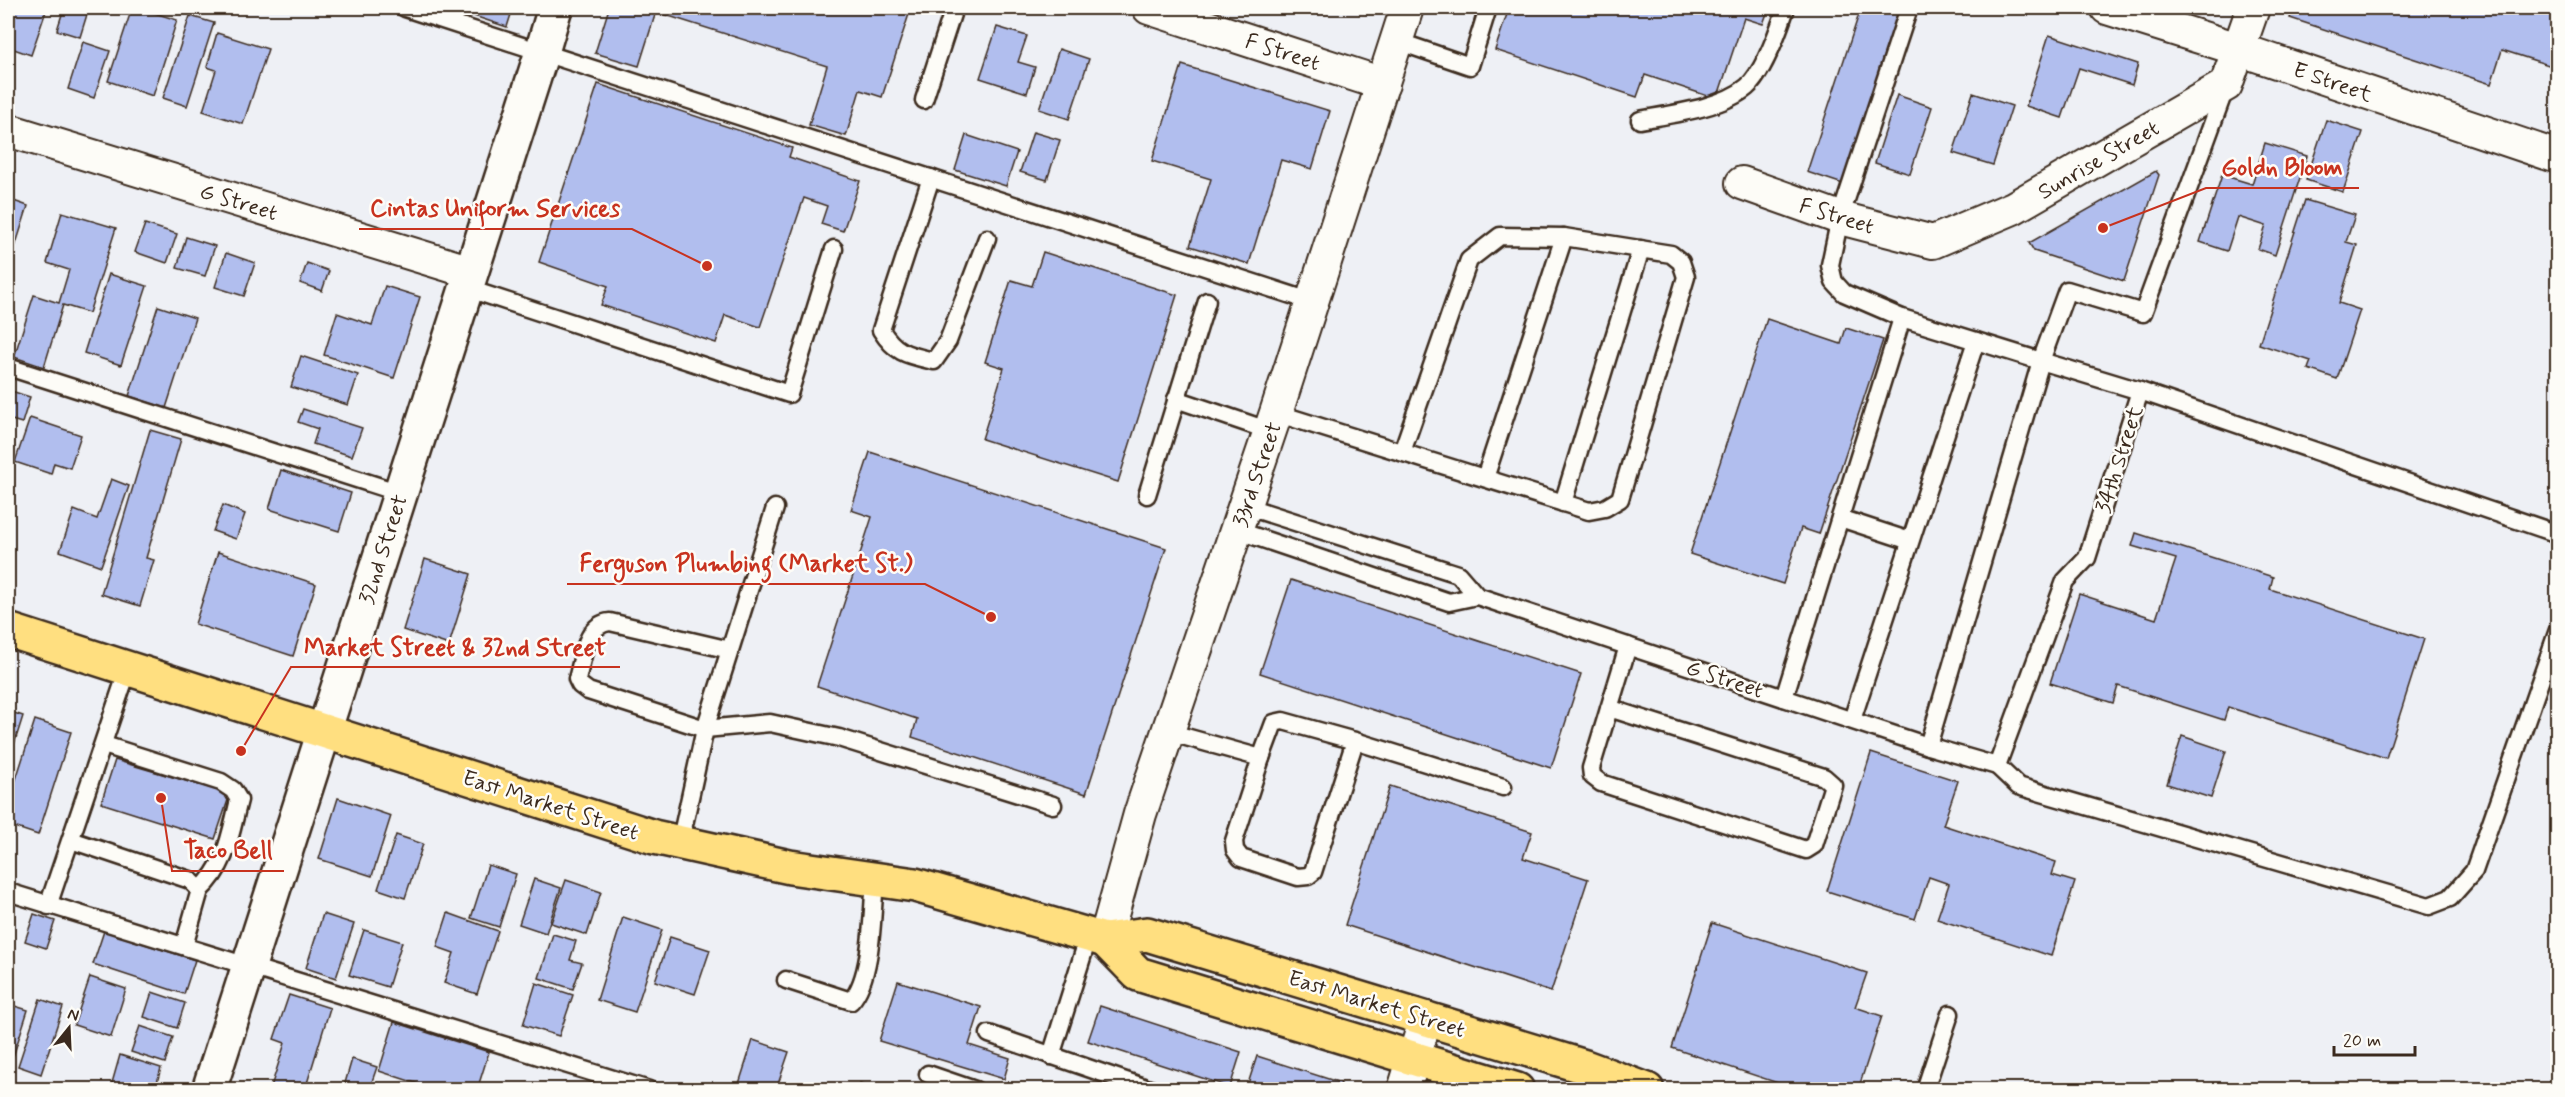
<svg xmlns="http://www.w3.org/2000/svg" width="2565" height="1097" font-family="Mynerve,sans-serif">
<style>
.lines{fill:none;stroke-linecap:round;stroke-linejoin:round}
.stream{stroke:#6b9595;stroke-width:8}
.building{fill:#b1beee;stroke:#3b2a1e;stroke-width:1.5}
.service-casing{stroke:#3b2a1e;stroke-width:21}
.minor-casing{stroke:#3b2a1e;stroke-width:36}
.secondary-casing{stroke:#3b2a1e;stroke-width:38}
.primary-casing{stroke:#3b2a1e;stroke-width:38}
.service{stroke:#fdfcf7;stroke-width:16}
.minor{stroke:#fdfcf7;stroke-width:32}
.secondary{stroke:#fdfcf7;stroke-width:33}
.primary{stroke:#ffdf80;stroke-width:33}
.labels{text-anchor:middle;stroke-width:5;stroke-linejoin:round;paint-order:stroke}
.street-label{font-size:22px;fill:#3b2a1e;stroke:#fdfcf7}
.leader{fill:none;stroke:#c8321e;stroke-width:2}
.callout-dot{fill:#c8321e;stroke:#fdfcf7;stroke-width:2}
.callout-label{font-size:24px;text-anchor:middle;font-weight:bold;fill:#c8321e;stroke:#fdfcf7;stroke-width:5;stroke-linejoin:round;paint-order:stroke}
</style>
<rect width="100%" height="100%" fill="#eef0f5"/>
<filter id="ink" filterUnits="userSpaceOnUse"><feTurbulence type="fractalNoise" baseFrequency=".0167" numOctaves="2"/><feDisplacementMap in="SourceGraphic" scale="12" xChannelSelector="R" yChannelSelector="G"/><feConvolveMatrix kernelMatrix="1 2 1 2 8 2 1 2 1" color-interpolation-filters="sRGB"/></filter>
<g filter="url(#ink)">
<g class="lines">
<path class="stream" d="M683 1086 685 1090"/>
</g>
<g class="building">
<path d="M8 8H47L31 55 8 47Z"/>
<path d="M64 8H89L80 37 57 30Z"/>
<path d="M132 8H139L177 20 153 96 108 81Z"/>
<path d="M477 8H513L507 27 474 16Z"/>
<path d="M609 8H911L882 97 860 90 846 136 809 125 827 66 656 12 639 66 595 53Z"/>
<path d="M1509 8H1769L1763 24 1744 18 1717 99 1645 75 1637 97 1495 50Z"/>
<path d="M1861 8H1900L1843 184 1807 172Z"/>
<path d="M2294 8H2558V68L2502 50 2491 84 2290 18Z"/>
<path d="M190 16 214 23 187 106 163 98Z"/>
<path d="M997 27 1027 36 1018 62 1035 67 1027 93 980 78Z"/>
<path d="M217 33 268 49 243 124 203 111 216 70 207 67Z"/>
<path d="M2049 35 2138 64 2132 85 2079 68 2062 118 2026 106Z"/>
<path d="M83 42 110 51 94 98 68 89Z"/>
<path d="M1059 49 1089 59 1069 119 1039 109Z"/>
<path d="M1182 65 1330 111 1312 169 1281 160 1249 264 1190 246 1211 179 1152 161Z"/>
<path d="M598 84 792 148 789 157 860 181 843 231 821 224 827 206 804 198 760 327 725 315 716 343 601 305 608 286 539 262Z"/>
<path d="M1973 93 2012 106 1993 165 1953 153Z"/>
<path d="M1897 95 1932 107 1910 174 1875 163Z"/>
<path d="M2326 120 2363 132 2343 192 2306 180Z"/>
<path d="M1033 132 1060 140 1047 180 1020 172Z"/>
<path d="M966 135 1017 152 1006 186 955 170Z"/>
<path d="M2265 143 2307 156 2275 255 2258 249 2266 226 2238 217 2227 251 2200 242 2222 175 2252 184Z"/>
<path d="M2156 171 2159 175 2124 281 2034 251 2029 243Z"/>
<path d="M8 199 28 206 9 266H8Z"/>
<path d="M2305 200 2355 215 2346 242 2357 245 2339 303 2360 310 2337 379 2308 369 2311 361 2259 344Z"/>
<path d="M62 212 116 228 89 313 63 305 44 367 14 357 34 295 59 303 69 270 47 263Z"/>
<path d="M145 224 177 234 167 263 135 252Z"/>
<path d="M186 237 215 246 205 276 177 268Z"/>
<path d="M1043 252 1177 295 1118 482 982 439 1004 368 985 362 1011 280 1032 286Z"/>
<path d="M226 253 255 263 244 296 215 287Z"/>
<path d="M307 263 329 271 322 291 300 283Z"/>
<path d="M109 274 147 286 121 365 84 353Z"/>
<path d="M385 286 420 297 394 378 324 355 337 313 372 325Z"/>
<path d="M158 306 195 318 166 408 129 396Z"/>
<path d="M1767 319 1841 344 1846 328 1883 340 1819 534 1801 528 1783 584 1690 554Z"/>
<path d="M301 356 358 375 348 405 291 387Z"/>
<path d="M8 390 30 397 22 423 8 419Z"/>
<path d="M303 409 362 428 352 456 313 444 318 429 298 422Z"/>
<path d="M30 418 81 435 70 468 54 463 51 474 15 462Z"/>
<path d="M150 430 181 439 146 558 154 560 140 606 101 594Z"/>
<path d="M870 452 1166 548 1086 794 912 737 917 719 817 686 872 517 851 510Z"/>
<path d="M281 470 351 493 339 531 269 509Z"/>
<path d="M111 479 129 486 101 566 60 551 74 510 97 519Z"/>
<path d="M223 505 245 514 236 539 213 531Z"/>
<path d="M2136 533 2273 577 2270 589 2424 639 2386 758 2228 707 2224 720 2118 686 2113 703 2050 683 2079 594 2156 619 2176 559 2132 546Z"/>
<path d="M218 552 316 584 293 656 195 624Z"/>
<path d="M425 559 471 574 449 645 403 630Z"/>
<path d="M1291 580 1581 674 1551 768 1260 673Z"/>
<path d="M8 711 23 716 12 751 8 749Z"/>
<path d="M35 720 71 732 38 835 8 825V804Z"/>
<path d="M2182 736 2226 751 2211 798 2167 784Z"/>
<path d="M1871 753 1958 781 1943 825 2056 862 2052 875 2075 882 2051 956 1937 919 1949 884 1929 877 1915 919 1827 891Z"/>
<path d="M115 760 230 794 215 839 101 803Z"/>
<path d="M1390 786 1532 832 1523 858 1588 879 1551 992 1345 925Z"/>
<path d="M338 798 391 816 372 876 319 859Z"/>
<path d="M396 835 423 844 405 898 378 889Z"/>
<path d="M488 865 516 874 499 927 471 918Z"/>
<path d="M534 879 561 888 546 933 519 924Z"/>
<path d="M566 880 601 892 587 935 551 923Z"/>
<path d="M448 913 498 931 477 994 444 983 454 953 437 947Z"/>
<path d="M34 914 55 921 46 948 25 941Z"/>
<path d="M323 914 354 924 336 978 306 968Z"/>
<path d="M623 917 662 930 635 1012 597 1000Z"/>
<path d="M1712 923 1867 973 1855 1007 1882 1016 1858 1090H1799L1672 1048Z"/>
<path d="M364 930 402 942 388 987 349 975Z"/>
<path d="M104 931 195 960 184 994 93 964Z"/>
<path d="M553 934 576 941 570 960 582 963 573 989 539 978Z"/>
<path d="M670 937 710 950 695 994 655 981Z"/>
<path d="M90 977 126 989 111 1037 74 1025Z"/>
<path d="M898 981 981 1007 969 1045 1010 1058 1004 1079 879 1041Z"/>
<path d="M536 983 573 995 559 1036 523 1025Z"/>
<path d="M152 992 185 1003 177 1028 144 1017Z"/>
<path d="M289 995 330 1008 305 1090H270L285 1043 274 1039Z"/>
<path d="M40 999 63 1007 41 1074 18 1066Z"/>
<path d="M8 1004 28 1010 10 1066 8 1065Z"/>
<path d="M1100 1006 1241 1052 1230 1087 1088 1041Z"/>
<path d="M394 1022 489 1052 477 1090H437L379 1071Z"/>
<path d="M140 1026 173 1037 165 1063 131 1052Z"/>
<path d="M753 1040 789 1052 776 1090H737Z"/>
<path d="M120 1055 161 1068 155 1090H110Z"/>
<path d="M1257 1056 1341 1083 1339 1090H1246Z"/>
<path d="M352 1059 377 1067 369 1090H343Z"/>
<path d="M860 1083 880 1090H858Z"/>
</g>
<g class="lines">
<defs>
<g id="service">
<path d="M405 8 1313 302"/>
<path d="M1397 41 1470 66 1488 8"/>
<path d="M2225 89 2143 313 2067 290 2041 361 2140 391 2087 558 2065 581 1997 766 2018 786 2429 906 2450 898 2474 871 2558 630"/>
<path d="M924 100 954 8"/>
<path d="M1640 120C1672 114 1722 108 1747 87 1764 72 1779 29 1786 8"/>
<path d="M931 178 881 330C896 354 908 355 934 361L948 341 987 238"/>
<path d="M466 288 789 394 834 249"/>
<path d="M1902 318 2041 361 1928 746"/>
<path d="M8 367 400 493"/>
<path d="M2140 391 2558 534"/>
<path d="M1176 399 1270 431"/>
<path d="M1276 413 1589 511 1605 508 1620 499 1686 277 1681 262 1671 254 1564 237 1500 236 1469 260 1402 452"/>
<path d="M1485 478 1564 237"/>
<path d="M1147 495 1207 301"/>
<path d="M1563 503 1641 249"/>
<path d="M1245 506 1458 574 1477 596 1928 746 1997 766"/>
<path d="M1840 518 1910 541"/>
<path d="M1236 530 1449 602 1477 596"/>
<path d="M730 650 610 622C585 624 583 660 577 679L580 685 588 691 705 729 770 723 839 738 1053 805"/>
<path d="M1784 698 1902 318 1844 293 1834 282 1830 265 1840 218 1909 8"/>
<path d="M1609 708 1824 777 1833 785 1814 845 1806 850 1601 783 1592 776 1591 768 1628 646"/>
<path d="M1852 720 1976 341"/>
<path d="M1168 732 1261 758 1234 841 1235 850 1241 858 1298 877 1308 876 1313 872 1355 741"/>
<path d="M104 745 221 782 233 790 239 800C230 835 227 865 200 890"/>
<path d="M1261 758 1274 723 1283 721 1355 741 1503 787"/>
<path d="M71 840 190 880 200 890 184 946"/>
<path d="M680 843 705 729 775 508"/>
<path d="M8 892 649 1090"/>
<path d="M48 906 128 669"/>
<path d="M786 980 851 1001C873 977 872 912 875 879"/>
<path d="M989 1034 1152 1090"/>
<path d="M1051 1056 1089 935"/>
<path d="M928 1074 975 1090"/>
<path d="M1925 1090 1950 1014"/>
</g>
<g id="minor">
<path d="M1149 8 1383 84"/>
<path d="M2107 8 2238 49 2558 157"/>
<path d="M8 130 471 272"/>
<path d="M1742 183 1840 218 1933 242 2013 208 2226 85 2253 8"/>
<path d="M1105 940 1140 814 1276 413 1407 8"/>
<path d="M1404 1090 1426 1018"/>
</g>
<path id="secondary" d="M209 1090 542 52 555 8"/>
<g id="primary">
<path d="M8 630 654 837 790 867 915 885 1105 940 1147 934 1585 1067 1647 1090"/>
<path d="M1105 940 1138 974 1517 1090"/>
</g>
</defs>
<use href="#service" class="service-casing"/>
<use href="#minor" class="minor-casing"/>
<use href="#secondary" class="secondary-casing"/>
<use href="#primary" class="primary-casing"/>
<use href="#service" class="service"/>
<use href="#minor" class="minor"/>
<use href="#secondary" class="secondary"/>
<use href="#primary" class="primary"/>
</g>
</g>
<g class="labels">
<g class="street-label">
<text transform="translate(1283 51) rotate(18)" y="8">F Street</text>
<text transform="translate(2333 81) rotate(19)" y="8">E Street</text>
<text transform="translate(2098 159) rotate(-30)" y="8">Sunrise Street</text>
<text transform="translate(239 201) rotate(17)" y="8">G Street</text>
<text transform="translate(1837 215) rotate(17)" y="8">F Street</text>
<text transform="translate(2118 459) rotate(-72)" y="8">34th Street</text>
<text transform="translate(1256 474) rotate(-71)" y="8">33rd Street</text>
<text transform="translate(382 549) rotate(-72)" y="8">32nd Street</text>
<text transform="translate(1725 678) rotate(18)" y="8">G Street</text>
<text transform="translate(551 804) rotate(18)" y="8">East Market Street</text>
<text transform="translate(1377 1003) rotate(17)" y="8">East Market Street</text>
</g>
</g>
<path class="leader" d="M2103 228L2206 188H2359M707 266L632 229H359M991 617L925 584H567M241 751L291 667H620M161 798L172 871H284"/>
<g class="callout-dot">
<circle cx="2103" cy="228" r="6"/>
<circle cx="707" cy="266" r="6"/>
<circle cx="991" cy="617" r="6"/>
<circle cx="241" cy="751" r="6"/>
<circle cx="161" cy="798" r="6"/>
</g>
<g class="callout-label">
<text x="2282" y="175">Goldn Bloom</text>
<text x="495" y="216">Cintas Uniform Services</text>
<text x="746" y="571">Ferguson Plumbing (Market St.)</text>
<text x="455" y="655">Market Street &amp; 32nd Street</text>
<text x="228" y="858">Taco Bell</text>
</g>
<rect width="2565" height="1097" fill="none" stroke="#fdfcf7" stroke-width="30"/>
<rect x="15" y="15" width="2535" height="1067" fill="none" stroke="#3b2a1e" stroke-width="2" filter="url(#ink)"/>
<g transform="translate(69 1028) rotate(18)" stroke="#fdfcf7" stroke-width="4.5" paint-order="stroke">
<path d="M0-4.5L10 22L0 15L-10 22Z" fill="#3b2a1e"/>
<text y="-9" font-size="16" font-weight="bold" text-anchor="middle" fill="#3b2a1e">N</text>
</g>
<path d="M2334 1046v9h81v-9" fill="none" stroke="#3b2a1e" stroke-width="3"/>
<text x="2343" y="1046" font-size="18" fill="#3b2a1e" stroke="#fdfcf7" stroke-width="4.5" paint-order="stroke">20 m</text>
</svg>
